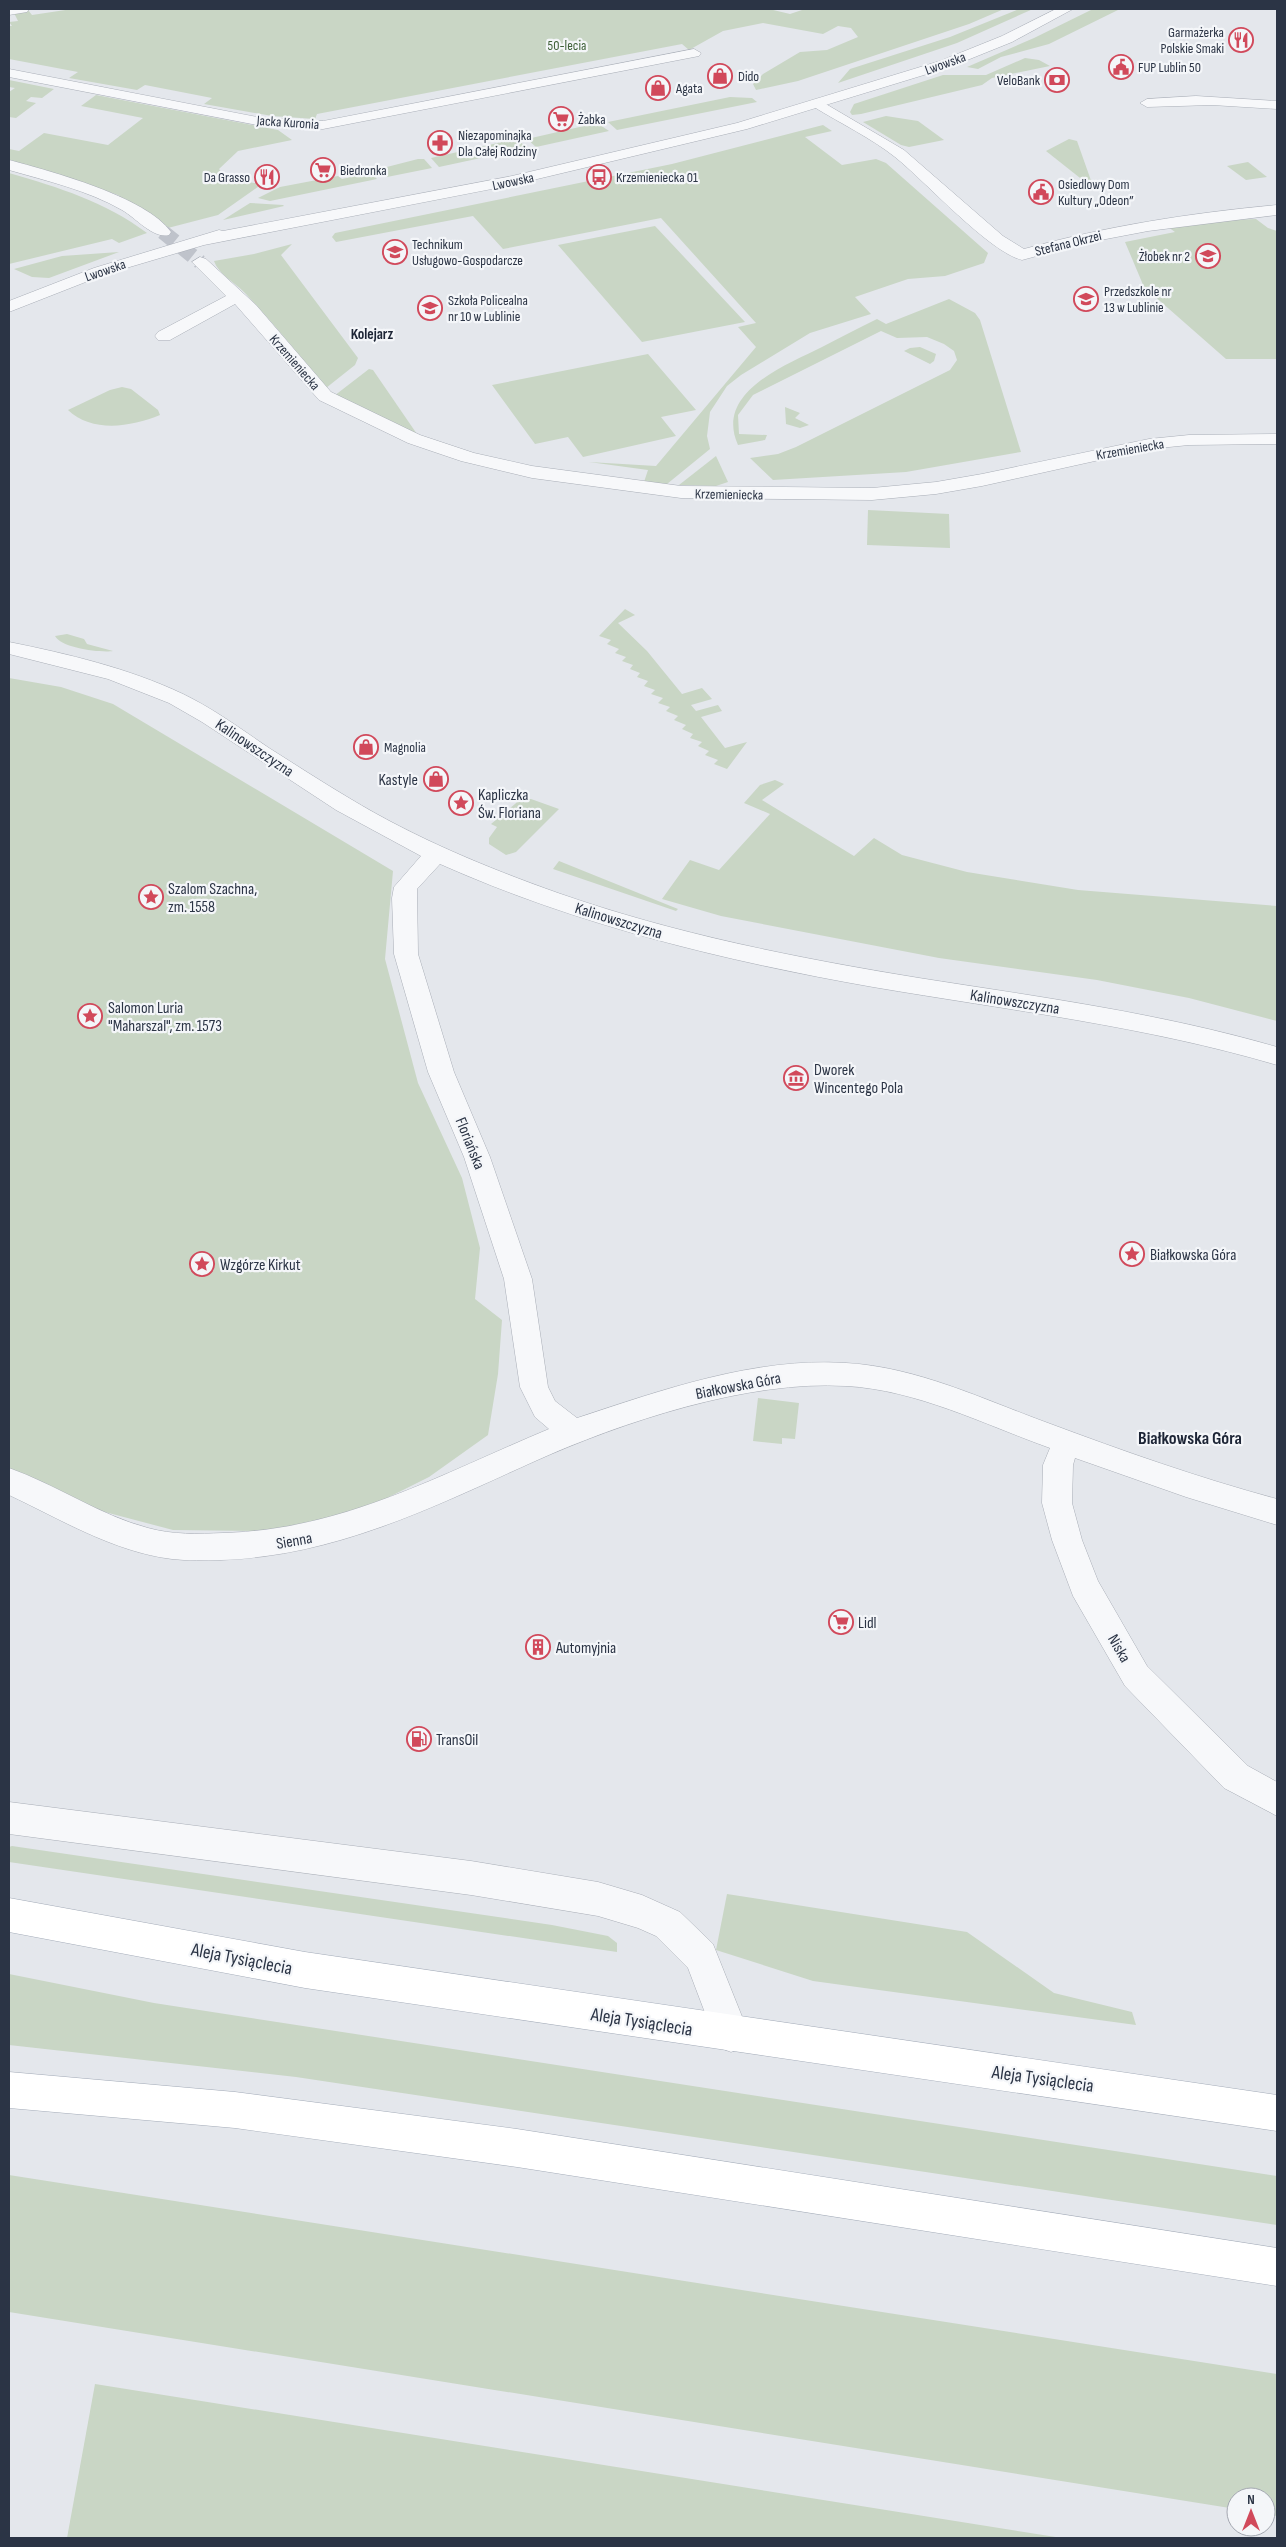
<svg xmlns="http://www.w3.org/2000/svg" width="1286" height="2547" font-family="'Sofia Sans Condensed',sans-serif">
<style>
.green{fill:#c9d6c5}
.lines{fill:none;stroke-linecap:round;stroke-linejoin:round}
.minor-tunnel{stroke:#bfc3cb;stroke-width:15;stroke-dasharray:15 8;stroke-linecap:butt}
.minor-casing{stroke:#a9aeb7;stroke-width:1}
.tertiary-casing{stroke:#a9aeb7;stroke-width:1}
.primary-casing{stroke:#a3abb8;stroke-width:1}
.minor{fill:#f7f8fa;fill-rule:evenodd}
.tertiary{fill:#f7f8fa;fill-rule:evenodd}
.primary{fill:#fff;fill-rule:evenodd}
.labels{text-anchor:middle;stroke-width:4.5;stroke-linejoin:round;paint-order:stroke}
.far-poi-label{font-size:14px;fill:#2b3445;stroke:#f4f6f9;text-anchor:start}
.far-park-label{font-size:14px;fill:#3f6138;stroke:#f4f6f9}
.far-street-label{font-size:14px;fill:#2b3445;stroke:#f4f6f9}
.far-neighbourhood-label{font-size:15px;font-weight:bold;fill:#1d2536;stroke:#f4f6f9}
.street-label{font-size:16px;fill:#2b3445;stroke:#f4f6f9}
.poi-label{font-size:16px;fill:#2b3445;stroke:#f4f6f9;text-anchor:start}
.neighbourhood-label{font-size:18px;font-weight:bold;fill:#1d2536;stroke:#f4f6f9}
.near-street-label{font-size:19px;fill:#2b3445;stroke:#f4f6f9}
</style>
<rect width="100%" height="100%" fill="#e4e7ec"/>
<g class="green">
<path d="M72 9H769L790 14 805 9H1004L969 24 798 81 756 90 753 84 763 74 800 52 827 50 858 37 851 28 838 26 823 34 763 23 723 31 689 50 682 44 317 114 315 119 272 116 204 104 212 98 145 85 137 90 69 78 78 72 9 59V26H12L9 22 18 21 14 13 28 10 32 15Z"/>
<path d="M1019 9H1033L957 43 838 83 850 69 950 37Z"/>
<path d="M1093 9H1120L1049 44 1001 57 978 69 967 67 1034 38Z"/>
<path d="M1025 58 1039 60 1050 66 992 78 982 85 861 114 852 115 850 112 854 104 943 75H986Z"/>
<path d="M9 80 54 89 42 98 31 97 26 101 36 103 16 118 9 117V92L15 88 9 87Z"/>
<path d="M96 95 278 130 292 140 238 151 219 169 227 179 262 184 218 215 164 229 118 195 9 160V149L19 151 44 133 108 145 143 118 81 106Z"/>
<path d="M730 97 752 98 757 102 617 130 608 122Z"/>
<path d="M886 116 918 121 944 140 909 147 901 145 863 122Z"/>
<path d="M597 123 609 131 536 147 527 139Z"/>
<path d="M823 125 832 131 805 137 842 165 876 159 886 163 988 253 984 263 945 276 908 279 855 297 871 314 810 333 741 375 727 386 710 412 707 436 710 449 667 484 644 482 648 470 589 462 656 466 756 347 738 327 756 323 661 218 503 249 473 216 336 242 332 237 335 233 672 164Z"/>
<path d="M516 139 528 148 439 167 431 158Z"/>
<path d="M1069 139 1077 141 1094 189 1046 151Z"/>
<path d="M418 159H424L432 168 387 177 379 169Z"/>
<path d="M1248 162 1267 177 1246 180 1227 166Z"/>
<path d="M364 170 369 171 377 179 270 201 258 198 280 187 338 176 342 179 351 177 348 174Z"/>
<path d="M9 173C60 188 104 201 147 233L119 243 112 239 9 264Z"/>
<path d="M250 203 283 205 284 206 223 220Z"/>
<path d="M1256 219 1268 228 1277 231V359H1226L1144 287 1125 242 1175 232 1168 227 1204 221Z"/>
<path d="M655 226 745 322 642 342 558 245Z"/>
<path d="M292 244 281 255 358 358 355 365 326 388C300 356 274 324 246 294 236 283 219 275 214 261L254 254Z"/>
<path d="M119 252 49 278 32 277 14 269 62 256Z"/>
<path d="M949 299 975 313 980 320 1021 452 906 472 773 480 750 458 778 454 796 447 950 370 957 360 954 351 944 344 927 337 897 338 881 331 753 395 738 415 739 434 767 435 765 440 738 445C714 392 786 365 822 347 840 338 858 328 877 319L886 324Z"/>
<path d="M920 347 936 354 934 361 930 364 904 351 910 348Z"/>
<path d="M648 354 696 410 661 417 676 436 583 457 568 437 535 444 492 385Z"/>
<path d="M369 369 373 370 419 437 334 396Z"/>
<path d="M122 387 131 389 158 410 160 415C131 427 92 433 68 410L110 390Z"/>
<path d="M785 407 800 413 795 418 809 425 800 428 786 424Z"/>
<path d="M716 456 728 482 716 486 679 485Z"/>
<path d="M868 510 949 514 950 548 867 545Z"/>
<path d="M625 609 635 615 618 623 647 651 682 694 702 688 712 699 691 705 696 711 718 705 722 711 701 717 725 748 747 742 727 769 714 764 718 760 705 755 709 751 698 746 702 742 690 738 693 734 682 729 686 725 674 720 678 716 666 711 670 707 658 703 663 698 651 694 655 690 644 686 648 681 637 677 640 673 630 669 633 665 622 661 626 657 615 653 619 649 607 644 611 640 599 636Z"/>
<path d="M67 634 84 639 87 644 113 651C101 653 61 648 55 636Z"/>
<path d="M9 678 61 687 113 704 393 871 385 959 418 1083 462 1178 480 1248 475 1299 502 1320 498 1374 488 1435 429 1477 349 1517 265 1531 173 1530 101 1511 9 1468Z"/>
<path d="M775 780 784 784 762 800 854 856 874 838 902 855 967 872 1078 890 1277 906V1021L1189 998 1097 980 939 958 721 916 662 899 690 860 719 870 770 814 744 803 760 785Z"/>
<path d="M521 799H531L559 809 516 852 506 855 489 844V838L497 827 491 824Z"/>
<path d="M559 861 678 909 676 911 553 869Z"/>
<path d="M758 1398 799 1403 795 1439 782 1438V1444L753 1441Z"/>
<path d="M12 1846 552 1925 608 1936 617 1943V1952L9 1862V1847Z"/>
<path d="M727 1894 967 1932 1054 1993 1132 2012 1136 2025 813 1981 716 1950Z"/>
<path d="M9 1974 154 2003 1277 2176V2225L296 2077 9 2045Z"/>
<path d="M9 2175 1277 2374V2516L1266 2514V2497H1236V2509L9 2312Z"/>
<path d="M95 2384 1062 2538H67Z"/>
</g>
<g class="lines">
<path class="minor-tunnel" d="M163 232 200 262"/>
<defs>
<g id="minor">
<path d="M9 9H29L27 12 9 15Z"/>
<path d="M694 49 701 53 699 56 323 129 262 126 9 77V69L262 118 323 121Z"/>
<path d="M1196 96 1277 101V109L1212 105 1147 107 1140 103 1147 99Z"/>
<path d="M819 100 904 150 1003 236 1024 249C1107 226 1191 213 1277 205V215L1148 231 1085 243 1022 260C989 252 925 181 895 157 871 138 840 123 814 107L812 104 814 101Z"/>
<path d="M9 160C50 171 147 197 171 232L169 235C153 239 136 218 122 210 87 190 47 181 9 170Z"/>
<path d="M200 257 206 259 256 305 331 392 420 435 474 453 532 466 681 486 872 488 936 482 982 474 1149 439 1189 435 1277 434V444L1189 445 1149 449 982 486 936 494 872 500 681 498 532 478 461 461 408 443 319 400 235 304 170 340H158L155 336 158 332 226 296 192 262Z"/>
<path d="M9 642C68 654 128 668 183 694 214 709 241 729 269 748 296 765 322 782 349 798 415 838 485 867 558 893 675 934 797 958 919 978 1040 997 1160 1013 1277 1047V1065C1145 1026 1008 1010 873 987 725 961 577 925 440 864L417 889 418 954 454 1072 490 1157 532 1279 548 1387 555 1401 577 1418C662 1390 755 1357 846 1363 917 1367 982 1399 1048 1423 1123 1451 1199 1478 1277 1499V1525L1186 1497 1075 1458 1073 1465 1072 1503 1082 1540 1098 1581 1147 1666 1248 1766 1277 1782V1816L1224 1788 1125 1686 1073 1596 1052 1540 1042 1503 1043 1465 1050 1448C983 1424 917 1390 846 1386 748 1380 622 1422 533 1462 431 1508 335 1556 221 1560 205 1560 188 1561 172 1559 114 1552 60 1519 9 1495V1468C57 1485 99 1515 148 1528 173 1535 198 1534 223 1533 343 1530 441 1474 549 1429L535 1417 520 1387 504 1279 464 1157 428 1072 394 954 392 898 394 887 421 856 336 810 202 722 169 703 108 679 9 654Z"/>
<path d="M9 1802 471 1861 598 1882 642 1895 680 1912 713 1944 749 2034 744 2047 731 2052 718 2047 688 1968 656 1936 638 1928 598 1916 471 1895 9 1834Z"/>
</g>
<path id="tertiary" d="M1056 9H1073L1012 42 950 67 747 129 512 185 204 245 106 274 9 312V301L94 268 219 230 223 231 512 176 737 123 940 61 1002 36Z"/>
<g id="primary">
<path d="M9 1898 305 1952 1277 2095V2131L305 1988 9 1932Z"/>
<path d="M9 2072 235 2092 517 2129 1277 2248V2286L517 2167 235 2128 9 2108Z"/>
</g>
</defs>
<use href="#minor" class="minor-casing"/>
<use href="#tertiary" class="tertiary-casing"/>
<use href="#primary" class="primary-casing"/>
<use href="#minor" class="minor"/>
<use href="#tertiary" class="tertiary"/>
<use href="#primary" class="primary"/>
</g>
<defs>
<symbol id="restaurant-ring" viewBox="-11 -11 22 22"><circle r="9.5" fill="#f4f6f9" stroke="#d1495b" stroke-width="1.5"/><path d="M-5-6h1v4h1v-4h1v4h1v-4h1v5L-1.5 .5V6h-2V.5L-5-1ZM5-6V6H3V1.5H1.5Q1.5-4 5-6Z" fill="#d1495b"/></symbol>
<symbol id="civic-ring" viewBox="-11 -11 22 22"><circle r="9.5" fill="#f4f6f9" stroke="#d1495b" stroke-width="1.5"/><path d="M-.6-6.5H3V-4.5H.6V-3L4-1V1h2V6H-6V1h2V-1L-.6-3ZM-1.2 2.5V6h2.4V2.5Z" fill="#d1495b"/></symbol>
<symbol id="shop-ring" viewBox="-11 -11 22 22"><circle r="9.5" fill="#f4f6f9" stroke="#d1495b" stroke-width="1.5"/><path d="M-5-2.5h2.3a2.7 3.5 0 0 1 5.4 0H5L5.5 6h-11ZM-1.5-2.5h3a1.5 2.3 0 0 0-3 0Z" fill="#d1495b"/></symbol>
<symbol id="bank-ring" viewBox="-11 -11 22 22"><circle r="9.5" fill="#f4f6f9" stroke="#d1495b" stroke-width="1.5"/><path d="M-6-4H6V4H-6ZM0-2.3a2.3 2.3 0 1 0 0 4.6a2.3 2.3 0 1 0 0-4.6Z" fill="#d1495b"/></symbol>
<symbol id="supermarket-ring" viewBox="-11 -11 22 22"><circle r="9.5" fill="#f4f6f9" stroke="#d1495b" stroke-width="1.5"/><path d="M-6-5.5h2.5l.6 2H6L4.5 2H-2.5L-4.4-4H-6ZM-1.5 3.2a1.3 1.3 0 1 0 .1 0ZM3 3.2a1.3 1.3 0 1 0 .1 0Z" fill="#d1495b"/></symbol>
<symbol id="pharmacy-ring" viewBox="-11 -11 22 22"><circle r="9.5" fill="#f4f6f9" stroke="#d1495b" stroke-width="1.5"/><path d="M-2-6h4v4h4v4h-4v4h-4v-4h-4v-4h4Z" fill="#d1495b"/></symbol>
<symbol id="bus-ring" viewBox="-11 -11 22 22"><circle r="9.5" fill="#f4f6f9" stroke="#d1495b" stroke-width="1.5"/><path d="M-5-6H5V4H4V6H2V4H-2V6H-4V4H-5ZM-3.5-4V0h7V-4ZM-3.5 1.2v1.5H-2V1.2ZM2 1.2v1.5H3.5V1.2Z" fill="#d1495b"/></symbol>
<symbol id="school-ring" viewBox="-11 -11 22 22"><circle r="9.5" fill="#f4f6f9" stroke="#d1495b" stroke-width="1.5"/><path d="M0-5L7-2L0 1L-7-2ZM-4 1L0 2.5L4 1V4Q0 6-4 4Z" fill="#d1495b"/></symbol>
<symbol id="university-ring" viewBox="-11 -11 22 22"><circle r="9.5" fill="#f4f6f9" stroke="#d1495b" stroke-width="1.5"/><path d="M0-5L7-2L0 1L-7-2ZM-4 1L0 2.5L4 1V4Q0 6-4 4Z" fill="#d1495b"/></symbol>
<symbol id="sight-ring" viewBox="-11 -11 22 22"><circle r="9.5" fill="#f4f6f9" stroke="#d1495b" stroke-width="1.5"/><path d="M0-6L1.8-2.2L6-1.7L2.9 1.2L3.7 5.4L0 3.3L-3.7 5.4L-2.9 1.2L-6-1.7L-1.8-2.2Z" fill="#d1495b"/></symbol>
<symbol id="museum-ring" viewBox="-11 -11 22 22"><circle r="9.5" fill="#f4f6f9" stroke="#d1495b" stroke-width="1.5"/><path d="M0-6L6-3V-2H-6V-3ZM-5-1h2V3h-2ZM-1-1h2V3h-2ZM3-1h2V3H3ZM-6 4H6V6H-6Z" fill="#d1495b"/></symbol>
<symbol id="building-ring" viewBox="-11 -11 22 22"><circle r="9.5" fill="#f4f6f9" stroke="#d1495b" stroke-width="1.5"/><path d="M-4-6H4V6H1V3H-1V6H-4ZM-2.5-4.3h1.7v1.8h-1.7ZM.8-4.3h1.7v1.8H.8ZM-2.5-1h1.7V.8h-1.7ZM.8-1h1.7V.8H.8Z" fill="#d1495b"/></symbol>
<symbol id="fuel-ring" viewBox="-11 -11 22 22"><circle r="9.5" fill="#f4f6f9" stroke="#d1495b" stroke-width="1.5"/><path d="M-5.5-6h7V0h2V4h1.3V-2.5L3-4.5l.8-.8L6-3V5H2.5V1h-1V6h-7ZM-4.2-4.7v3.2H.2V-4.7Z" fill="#d1495b"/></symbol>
</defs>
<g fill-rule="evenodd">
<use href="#restaurant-ring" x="1227" y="26" width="28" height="28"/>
<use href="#civic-ring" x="1107" y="53" width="28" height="28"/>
<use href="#shop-ring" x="706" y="62" width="28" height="28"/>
<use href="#bank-ring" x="1043" y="66" width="28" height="28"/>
<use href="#shop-ring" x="644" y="74" width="28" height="28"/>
<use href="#supermarket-ring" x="547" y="105" width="28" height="28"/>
<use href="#pharmacy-ring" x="426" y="129" width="28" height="28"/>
<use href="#supermarket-ring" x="309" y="156" width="28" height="28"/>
<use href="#restaurant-ring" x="253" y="163" width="28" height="28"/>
<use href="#bus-ring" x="585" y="163" width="28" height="28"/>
<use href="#civic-ring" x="1027" y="178" width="28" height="28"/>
<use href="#school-ring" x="381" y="238" width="28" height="28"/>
<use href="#school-ring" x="1194" y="242" width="28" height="28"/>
<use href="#school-ring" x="1072" y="285" width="28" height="28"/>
<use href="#university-ring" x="416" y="294" width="28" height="28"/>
<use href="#shop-ring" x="352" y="733" width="28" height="28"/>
<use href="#shop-ring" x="422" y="765" width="28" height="28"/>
<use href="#sight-ring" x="447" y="789" width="28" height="28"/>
<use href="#sight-ring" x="137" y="883" width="28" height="28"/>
<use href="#sight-ring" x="76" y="1002" width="28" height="28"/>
<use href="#museum-ring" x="782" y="1064" width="28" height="28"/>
<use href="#sight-ring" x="1118" y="1240" width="28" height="28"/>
<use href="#sight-ring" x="188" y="1250" width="28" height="28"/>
<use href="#supermarket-ring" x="827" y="1608" width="28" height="28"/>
<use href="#building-ring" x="524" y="1633" width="28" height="28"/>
<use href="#fuel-ring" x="405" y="1725" width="28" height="28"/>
</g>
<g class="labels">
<g class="far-poi-label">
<text x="1224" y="37" text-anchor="end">Garmażerka<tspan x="1224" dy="16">Polskie Smaki</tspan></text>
<text x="1138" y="72">FUP Lublin 50</text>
<text x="738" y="81">Dido</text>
<text x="1040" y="85" text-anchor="end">VeloBank</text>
<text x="676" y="93">Agata</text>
<text x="578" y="124">Żabka</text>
<text x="458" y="140">Niezapominajka<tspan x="458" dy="16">Dla Całej Rodziny</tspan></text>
<text x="340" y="175">Biedronka</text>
<text x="250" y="182" text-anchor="end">Da Grasso</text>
<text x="616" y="182">Krzemieniecka 01</text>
<text x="1058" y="189">Osiedlowy Dom<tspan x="1058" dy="16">Kultury „Odeon”</tspan></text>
<text x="412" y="249">Technikum<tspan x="412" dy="16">Usługowo-Gospodarcze</tspan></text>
<text x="1190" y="261" text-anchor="end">Żłobek nr 2</text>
<text x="1104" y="296">Przedszkole nr<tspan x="1104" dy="16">13 w Lublinie</tspan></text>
<text x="448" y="305">Szkoła Policealna<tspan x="448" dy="16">nr 10 w Lublinie</tspan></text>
<text x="384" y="752">Magnolia</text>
</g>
<g class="far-park-label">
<text x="567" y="50">50-lecia</text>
</g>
<g class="far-street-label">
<text transform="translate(945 63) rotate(-20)" y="5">Lwowska</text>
<text transform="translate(288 122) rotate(4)" y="5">Jacka Kuronia</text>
<text transform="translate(513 181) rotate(-12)" y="5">Lwowska</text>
<text transform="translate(1068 243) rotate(-14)" y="5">Stefana Okrzei</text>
<text transform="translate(105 270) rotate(-19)" y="5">Lwowska</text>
<text transform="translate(295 362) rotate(49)" y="5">Krzemieniecka</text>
<text transform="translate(1130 449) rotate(-10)" y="5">Krzemieniecka</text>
<text transform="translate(729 494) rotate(1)" y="5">Krzemieniecka</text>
</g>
<g class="far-neighbourhood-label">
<text x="372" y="339">Kolejarz</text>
</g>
<g class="street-label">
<text transform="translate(255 747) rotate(34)" y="6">Kalinowszczyzna</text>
<text transform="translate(619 920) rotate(17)" y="6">Kalinowszczyzna</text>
<text transform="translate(1015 1001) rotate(9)" y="6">Kalinowszczyzna</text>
<text transform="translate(471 1143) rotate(68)" y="6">Floriańska</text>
<text transform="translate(738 1385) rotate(-11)" y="6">Białkowska Góra</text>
<text transform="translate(294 1540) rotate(-10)" y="6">Sienna</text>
<text transform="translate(1120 1648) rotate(60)" y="6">Niska</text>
</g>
<g class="poi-label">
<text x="418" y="785" text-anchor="end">Kastyle</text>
<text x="478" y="800">Kapliczka<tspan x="478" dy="18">Św. Floriana</tspan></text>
<text x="168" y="894">Szalom Szachna,<tspan x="168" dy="18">zm. 1558</tspan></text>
<text x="108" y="1013">Salomon Luria<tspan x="108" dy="18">"Maharszal", zm. 1573</tspan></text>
<text x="814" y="1075">Dworek<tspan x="814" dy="18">Wincentego Pola</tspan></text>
<text x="1150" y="1260">Białkowska Góra</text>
<text x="220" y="1270">Wzgórze Kirkut</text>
<text x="858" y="1628">Lidl</text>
<text x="556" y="1653">Automyjnia</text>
<text x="436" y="1745">TransOil</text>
</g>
<g class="neighbourhood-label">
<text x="1190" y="1444">Białkowska Góra</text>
</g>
<g class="near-street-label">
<text transform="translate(242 1958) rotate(11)" y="7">Aleja Tysiąclecia</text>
<text transform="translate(642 2021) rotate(9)" y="7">Aleja Tysiąclecia</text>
<text transform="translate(1043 2078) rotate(8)" y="7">Aleja Tysiąclecia</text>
</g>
</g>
<rect width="1286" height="2547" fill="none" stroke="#2b3445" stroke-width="20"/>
<g transform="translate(1251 2512)"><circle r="24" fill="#f4f6f9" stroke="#a4a8b1"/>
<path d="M0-4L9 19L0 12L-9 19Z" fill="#d1495b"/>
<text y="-8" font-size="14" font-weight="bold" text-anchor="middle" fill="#2b3445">N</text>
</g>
</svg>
